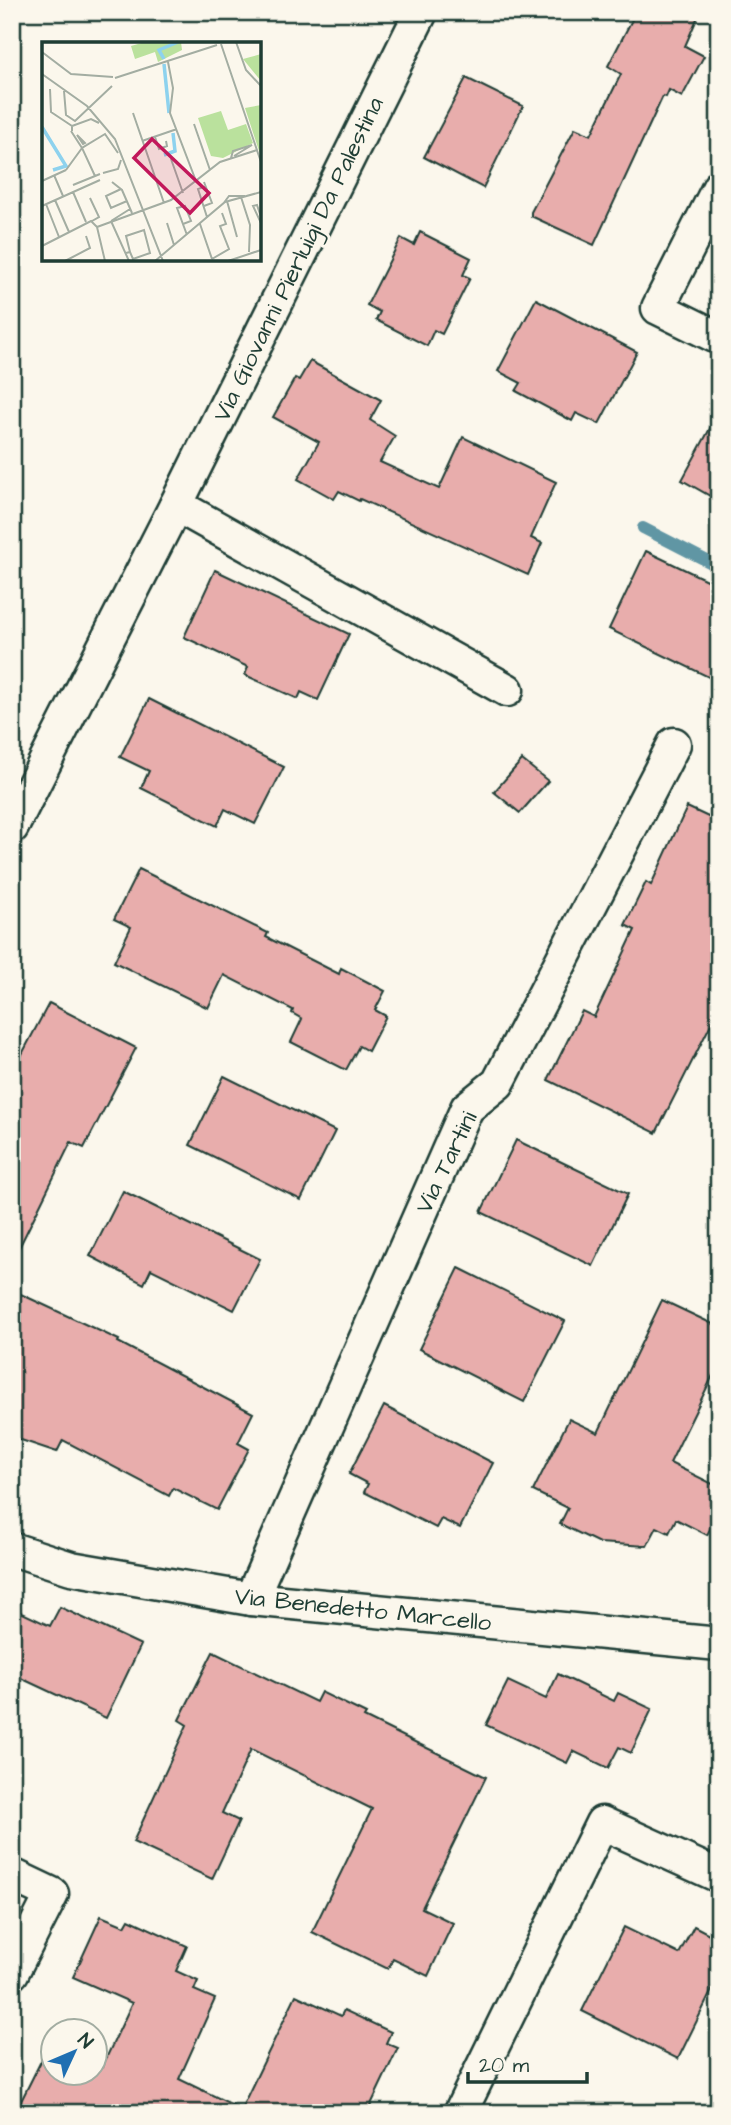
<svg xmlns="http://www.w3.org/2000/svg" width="731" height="2125" font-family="'Architects Daughter',sans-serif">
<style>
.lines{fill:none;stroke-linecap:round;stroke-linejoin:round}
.stream{stroke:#6196a4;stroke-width:12}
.building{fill:#e8adac;stroke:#1f3d34;stroke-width:2}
.street-casing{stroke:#1f3d34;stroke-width:37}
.street{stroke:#fbf7ec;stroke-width:32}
.labels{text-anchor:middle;stroke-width:6;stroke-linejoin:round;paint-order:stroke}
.street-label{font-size:24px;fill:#1f3d34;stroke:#fbf7ec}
.inset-river{fill:none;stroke:#8dd2ee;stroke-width:3.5}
.inset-road{fill:none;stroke:#a3ada2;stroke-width:2}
.view{fill:#c2185b;fill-opacity:0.15;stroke:#c2185b;stroke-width:3.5}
.inset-edge{fill:none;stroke:#1f3d34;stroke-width:3.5}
</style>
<rect width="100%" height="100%" fill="#fbf7ec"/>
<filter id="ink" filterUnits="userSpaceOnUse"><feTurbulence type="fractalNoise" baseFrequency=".0143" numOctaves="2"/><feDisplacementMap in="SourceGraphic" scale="14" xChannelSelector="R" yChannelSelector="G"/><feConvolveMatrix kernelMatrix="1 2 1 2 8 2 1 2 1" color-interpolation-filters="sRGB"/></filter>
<g filter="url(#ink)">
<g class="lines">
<path class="stream" d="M643 528 719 567"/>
</g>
<g class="building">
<path d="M636 12H700L685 46 704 56 682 97 669 90 666 97 663 96 594 245 531 216V212L575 128 591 135 621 74 608 66Z"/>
<path d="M466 78 523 106 483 188 424 157Z"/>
<path d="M420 232 471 258 463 275 470 278 442 334 434 330 427 346 376 320 380 312 367 305 401 238 414 245Z"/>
<path d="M536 299 637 352 599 424 576 413 572 421 516 391 521 383 498 371Z"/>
<path d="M310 361 381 400 370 420 395 436 380 462 439 489 463 437 556 482 531 538 542 543 528 575 360 499 359 501 339 491 334 499 298 479 319 442 273 417 295 378 299 380Z"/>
<path d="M719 412V501L682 480Z"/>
<path d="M646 551 719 586V682L609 629Z"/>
<path d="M215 570 349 634 318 700 301 692 298 699 245 675 248 667 184 637Z"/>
<path d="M149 699 284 767 255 824 225 809 217 826 141 788 149 771 120 757Z"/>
<path d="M522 760 548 781 520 813 494 792Z"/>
<path d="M687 807 719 822V1008L656 1133 548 1080 582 1011 594 1017 635 930 625 925 646 882 651 885Z"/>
<path d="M139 869 268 933 266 937 339 974 341 968 385 991 375 1010 386 1016 368 1051 359 1046 346 1070 291 1042 302 1019 292 1013 293 1010 224 975 208 1008 114 962 131 927 114 919Z"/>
<path d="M49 1003 136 1048 84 1148 71 1142 12 1262V1073Z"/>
<path d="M224 1076 335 1131 301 1200 190 1145Z"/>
<path d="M516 1140 628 1194 593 1266 481 1212Z"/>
<path d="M123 1191 260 1259 234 1310 151 1269 144 1284 90 1256Z"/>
<path d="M459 1268 565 1321 524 1402 419 1349Z"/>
<path d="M12 1290 119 1340 118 1342 253 1413 238 1443 249 1449 217 1510 173 1488 169 1496 63 1440 57 1452 12 1437Z"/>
<path d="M662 1300 719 1327V1363L670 1463 719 1487V1512L707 1535 676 1519 669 1533 657 1527 647 1546 599 1543 560 1524 568 1508 533 1491 569 1419 598 1433Z"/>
<path d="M384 1406 493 1463 460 1528 441 1519 436 1528 364 1492 368 1484 349 1474Z"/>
<path d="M60 1607 141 1645 106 1718 12 1674V1608L50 1626Z"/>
<path d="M213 1652 316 1702 321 1692 366 1714 364 1717 486 1777 422 1908 453 1923 428 1976 393 1959 388 1969 312 1932 372 1809 251 1749 222 1813 239 1821 212 1879 133 1842 187 1725 179 1720Z"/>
<path d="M558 1674 614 1701 618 1693 652 1709 631 1753 619 1747 608 1768 573 1751 567 1763 486 1725 508 1681 546 1699Z"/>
<path d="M101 1916 125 1926 129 1919 187 1946 176 1971 198 1981 194 1990 215 1999 179 2079 241 2109 296 1995 341 2016 344 2010 391 2032 386 2043 398 2048 367 2113H15L51 2041 52 2073H94V2063L102 2067 132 2003 73 1977Z"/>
<path d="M694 1926 719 1939V1976L678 2059 582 2011 624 1927 679 1954Z"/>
</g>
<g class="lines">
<defs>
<g id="street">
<path d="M719 187 658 308 719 338"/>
<path d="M176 505 507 690"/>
<path d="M12 827 176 505 421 12"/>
<path d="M12 1549 71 1568 251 1599 719 1644"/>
<path d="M251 1599 467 1108 498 1083 674 744"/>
<path d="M12 1875 52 1894 12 1973"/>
<path d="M460 2113 602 1823 719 1876"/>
</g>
</defs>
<use href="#street" class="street-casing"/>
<use href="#street" class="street"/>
</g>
</g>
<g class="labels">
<g class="street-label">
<text transform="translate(298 259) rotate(-64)" y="8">Via Giovanni Pierluigi Da Palestina</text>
<text transform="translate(446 1162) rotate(-64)" y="8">Via Tartini</text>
<text transform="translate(363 1609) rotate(6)" y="8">Via Benedetto Marcello</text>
</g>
</g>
<g transform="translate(42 42)">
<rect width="219" height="219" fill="#fbf7ec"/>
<path d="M103 0H139L140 8 116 20 113 10 93 17 89 4ZM219 12V39L201 17ZM219 63V115L203 66ZM179 69 186 88 204 82 211 101 181 116 169 114 156 76Z" fill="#bae19d"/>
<path class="inset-river" d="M122 17 117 8 136 0M122 22 127 71M0 85 24 124 11 128M122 113 133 109 131 91"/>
<path class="inset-road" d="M194 0 204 28 219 44M179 2 219 120M0 10 29 32 71 35M126 20 131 46 128 71 154 139M0 32 45 64 73 97 121 219M73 36 175 3M8 47 9 70 30 84V89M22 49 24 73 33 79 70 44M91 71 122 161M152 82 168 128M30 84 49 77 57 81M35 93 43 101 41 102ZM113 95 117 107 125 104 124 99M100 99 135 87M189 116 191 109 210 103 192 114M129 117 141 151M24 128 40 106 29 89M61 131 76 127 79 118M12 133 21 154M53 134 40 106 63 92 76 111M0 139 24 128M70 140 80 148 90 171M31 143 58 132M164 144 156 147 165 175M79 147 64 154 69 166 85 159M31 150 44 180M199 155 208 183 207 210M48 156 57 175 50 179M13 158 27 190M185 159 195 195M4 162 17 195M181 162 187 154H203M0 164 58 138M162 164 170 161 162 140M219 175 215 163 211 164 219 181M69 179 87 219M69 179 88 167M125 181 132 203M141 182 149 179 143 164 135 166 145 193M158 182 170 217M55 185 129 158 178 120 215 108M55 185 63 219M0 204 49 179 55 185M84 211 88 210 91 217 108 211 102 188 84 194 88 210M170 217 187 207 178 184 184 182 180 171M23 219 48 206 44 194M113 219 183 160 219 150M186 219 219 208"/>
<path class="view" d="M110 97 167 151 148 171 92 116Z"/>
<rect width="219" height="219" class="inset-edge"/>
</g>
<rect width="731" height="2125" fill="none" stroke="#fbf7ec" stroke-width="42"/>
<rect x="21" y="21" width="689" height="2083" fill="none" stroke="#1f3d34" stroke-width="2.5" filter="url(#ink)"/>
<g transform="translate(74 2052) rotate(46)"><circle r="33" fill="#fbf7ec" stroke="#a3ada2" stroke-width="2"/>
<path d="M0-5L12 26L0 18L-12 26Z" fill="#1f6fb2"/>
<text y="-10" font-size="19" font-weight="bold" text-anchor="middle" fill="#1f3d34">N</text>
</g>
<path d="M468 2072v10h119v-10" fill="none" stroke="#1f3d34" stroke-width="3.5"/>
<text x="479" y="2072" font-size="21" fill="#1f3d34" stroke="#fbf7ec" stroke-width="5" paint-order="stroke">20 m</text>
</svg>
